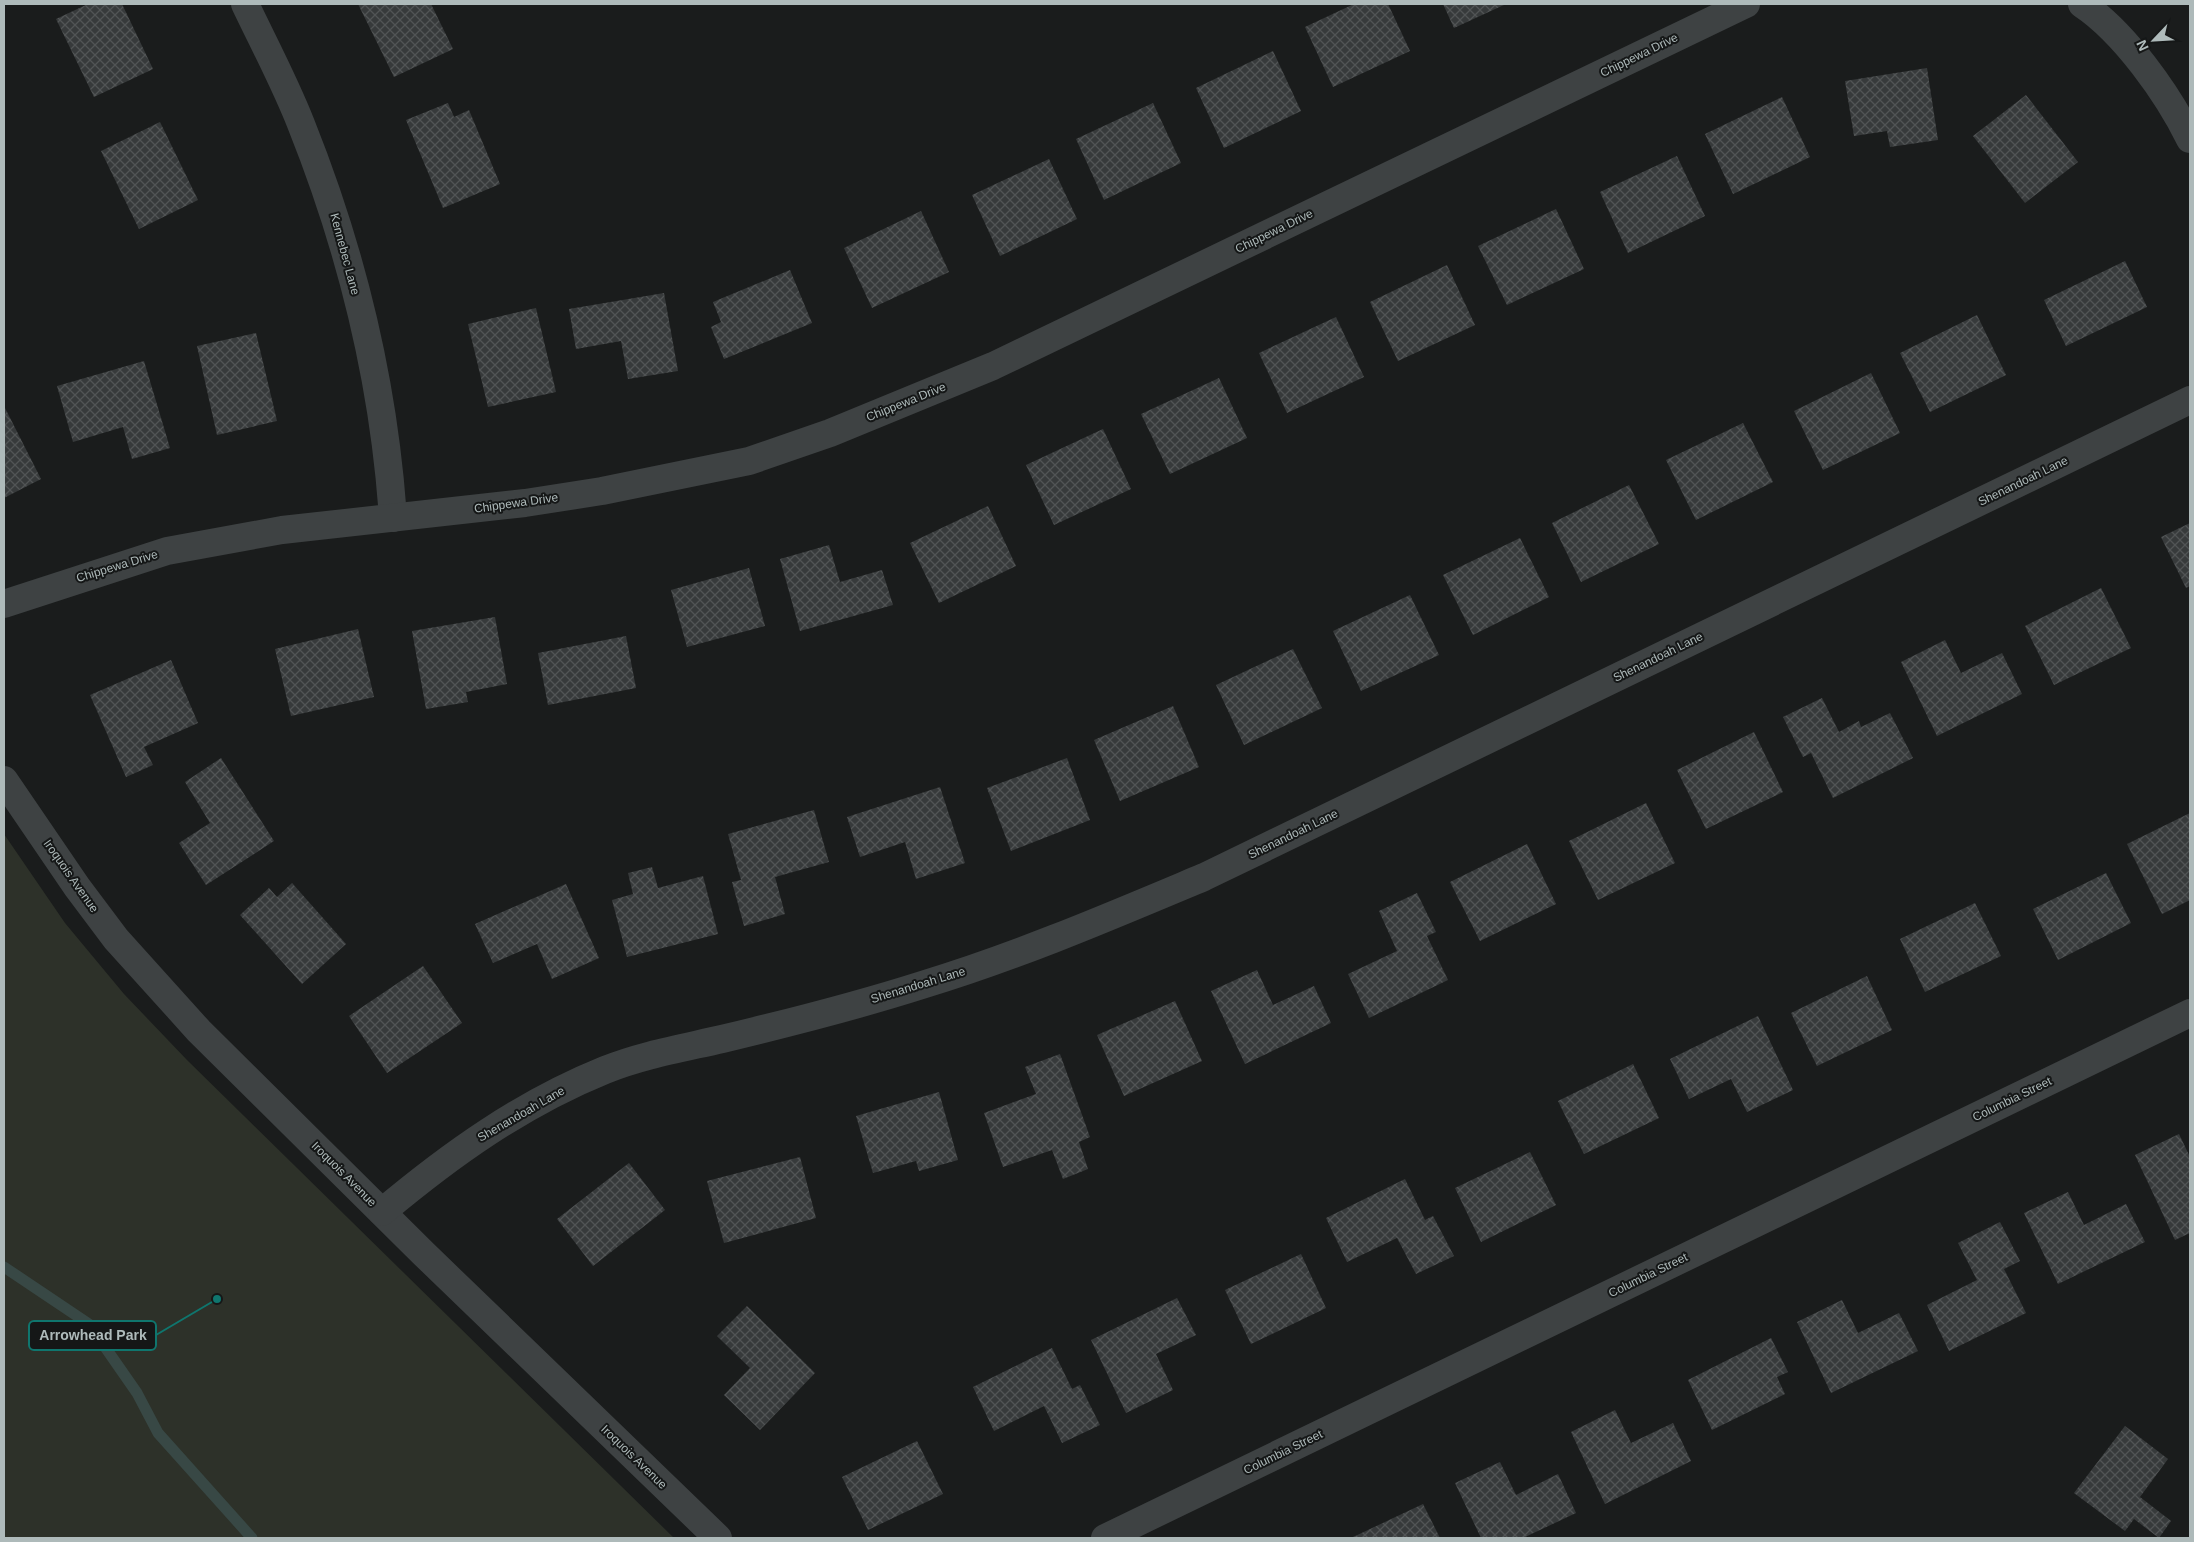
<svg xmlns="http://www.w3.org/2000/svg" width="2194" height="1542" font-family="Helvetica,sans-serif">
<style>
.park{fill:#2d3129}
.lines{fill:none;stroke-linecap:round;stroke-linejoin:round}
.stream{stroke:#384845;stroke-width:11}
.building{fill:url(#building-cross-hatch)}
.minor{stroke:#3e4243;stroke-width:28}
.labels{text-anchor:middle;stroke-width:4;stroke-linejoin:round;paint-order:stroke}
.street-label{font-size:12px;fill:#aebaba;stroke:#151717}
.leader{fill:none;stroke:#0f766e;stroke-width:2}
.callout-dot{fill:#0f766e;stroke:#151717;stroke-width:2}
.callout{fill:#151717;stroke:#0f766e;stroke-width:2}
.callout-label{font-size:14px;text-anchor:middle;font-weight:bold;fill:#aebaba}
</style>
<defs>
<pattern id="building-cross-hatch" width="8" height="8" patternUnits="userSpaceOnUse" patternTransform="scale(1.25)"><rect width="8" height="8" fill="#373a3b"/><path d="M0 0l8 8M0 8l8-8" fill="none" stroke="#515455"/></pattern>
</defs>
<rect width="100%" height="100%" fill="#1a1c1c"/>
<path class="park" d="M4 834 65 923 124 994 187 1060 674 1538H4Z"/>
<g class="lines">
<path class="stream" d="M4 1267 89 1324 137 1393 158 1433 252 1538"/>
</g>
<g class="building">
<path d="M88 4H122L153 69 94 97 56 19Z"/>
<path d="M358 4H431L453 49 394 77Z"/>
<path d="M1354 4H1388L1410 51 1333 87 1305 27Z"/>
<path d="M1443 4H1506L1454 28Z"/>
<path d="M1273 51 1301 111 1224 148 1196 88Z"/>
<path d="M1927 68 1938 140 1890 147 1887 131 1854 136 1845 81Z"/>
<path d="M2026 95 2078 162 2025 203 1973 136Z"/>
<path d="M1782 97 1810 157 1733 194 1705 134Z"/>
<path d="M448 103 454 117 469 110 500 184 443 208 406 120Z"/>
<path d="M1153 103 1181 163 1104 200 1076 139Z"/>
<path d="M160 122 198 200 139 229 101 151Z"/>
<path d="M1677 156 1705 216 1628 253 1600 192Z"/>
<path d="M1049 159 1077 219 1000 256 972 195Z"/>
<path d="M1556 209 1584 269 1507 305 1478 246Z"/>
<path d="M921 211 949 272 872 308 844 248Z"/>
<path d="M2125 261 2147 307 2066 346 2044 300Z"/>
<path d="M1447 265 1475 325 1398 361 1370 302Z"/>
<path d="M790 270 812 323 724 359 711 327 721 322 713 302Z"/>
<path d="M664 293 678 371 628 379 621 341 576 349 569 309Z"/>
<path d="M536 308 556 392 488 407 468 324Z"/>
<path d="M1977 315 2006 375 1930 412 1900 353Z"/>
<path d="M1336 317 1364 377 1287 413 1259 353Z"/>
<path d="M256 333 277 421 217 435 197 346Z"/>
<path d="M144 361 170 448 132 459 123 427 73 442 57 386Z"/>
<path d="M1871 373 1900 433 1823 470 1794 411Z"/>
<path d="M1219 378 1247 438 1170 474 1141 414Z"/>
<path d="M4 406 41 479 4 498Z"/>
<path d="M1743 423 1773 482 1696 520 1666 460Z"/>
<path d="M1103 429 1131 489 1054 525 1026 465Z"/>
<path d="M1629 485 1659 544 1581 582 1552 523Z"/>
<path d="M988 506 1016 566 939 603 910 543Z"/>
<path d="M2190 523V586L2186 588 2161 537Z"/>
<path d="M1520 538 1549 597 1473 635 1443 575Z"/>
<path d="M829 545 840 582 882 570 893 605 800 631 780 559Z"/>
<path d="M749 568 765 626 687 647 671 590Z"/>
<path d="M2101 588 2131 648 2054 685 2025 626Z"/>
<path d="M1410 595 1439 655 1361 691 1333 631Z"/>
<path d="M495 617 507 684 466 692 468 702 426 709 412 631Z"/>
<path d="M358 629 374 697 291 716 275 649Z"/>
<path d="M626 636 636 688 548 705 538 653Z"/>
<path d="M1945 640 1961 673 2002 653 2022 694 1937 736 1901 662Z"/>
<path d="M1293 649 1322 708 1244 745 1216 685Z"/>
<path d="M171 660 198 723 144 747 153 765 126 777 90 695Z"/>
<path d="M1822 698 1839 732 1859 721 1861 727 1890 713 1913 758 1833 798 1811 753 1803 757 1783 717Z"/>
<path d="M1173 706 1199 767 1120 801 1094 740Z"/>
<path d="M1754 732 1783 792 1706 829 1677 770Z"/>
<path d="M221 758 274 841 206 885 179 843 210 823 185 782Z"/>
<path d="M1067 758 1090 820 1011 851 987 788Z"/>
<path d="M940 787 965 863 916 879 905 842 860 857 847 817Z"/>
<path d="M1646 803 1675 863 1598 900 1569 841Z"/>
<path d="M814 810 829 862 775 877 785 914 744 926 732 882 741 880 728 834Z"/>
<path d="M2190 813V900L2162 914 2127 844Z"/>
<path d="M1527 844 1556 904 1480 941 1450 882Z"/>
<path d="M652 867 658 888 703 876 718 934 627 957 612 900 633 894 628 873Z"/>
<path d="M2106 873 2131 923 2058 960 2033 909Z"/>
<path d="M292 883 346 944 302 984 240 915 269 888 277 897Z"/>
<path d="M566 884 599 958 552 979 537 944 493 963 475 924Z"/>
<path d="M1417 893 1436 932 1427 936 1448 980 1369 1018 1348 974 1397 951 1379 911Z"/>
<path d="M1975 903 2001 956 1925 992 1900 939Z"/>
<path d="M423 966 462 1023 387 1073 349 1016Z"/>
<path d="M1257 970 1273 1005 1314 986 1331 1023 1245 1064 1211 991Z"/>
<path d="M1867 976 1892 1030 1817 1066 1791 1013Z"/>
<path d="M1175 1001 1202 1061 1124 1096 1097 1035Z"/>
<path d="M1758 1016 1793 1090 1747 1112 1731 1079 1689 1099 1670 1059Z"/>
<path d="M1060 1054 1090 1137 1079 1142 1088 1169 1063 1179 1052 1150 1003 1167 984 1113 1036 1094 1025 1067Z"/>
<path d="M1633 1064 1659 1118 1584 1154 1558 1101Z"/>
<path d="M939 1092 958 1160 919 1171 916 1161 873 1173 856 1116Z"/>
<path d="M2179 1134 2190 1157V1233L2175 1240 2135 1155Z"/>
<path d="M1530 1152 1556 1205 1481 1242 1455 1188Z"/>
<path d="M800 1157 816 1218 724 1243 707 1181Z"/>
<path d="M629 1163 665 1210 593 1266 557 1219Z"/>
<path d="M1405 1179 1425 1220 1433 1216 1454 1256 1416 1274 1397 1238 1347 1262 1326 1218Z"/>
<path d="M2068 1192 2084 1225 2126 1204 2145 1242 2058 1284 2024 1213Z"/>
<path d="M2000 1222 2020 1261 2004 1269 2026 1313 1949 1351 1927 1305 1977 1280 1958 1243Z"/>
<path d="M1301 1254 1326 1308 1251 1344 1225 1290Z"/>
<path d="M1177 1298 1196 1335 1156 1354 1173 1390 1126 1413 1091 1340Z"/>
<path d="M1842 1300 1858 1333 1899 1313 1918 1351 1831 1393 1797 1322Z"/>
<path d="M747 1306 815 1373 760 1430 724 1395 750 1368 717 1336Z"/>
<path d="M1771 1338 1788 1372 1777 1377 1785 1394 1712 1430 1688 1380Z"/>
<path d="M1052 1348 1072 1389 1080 1385 1100 1425 1062 1443 1044 1406 994 1431 973 1387Z"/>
<path d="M1615 1410 1631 1443 1673 1423 1691 1461 1605 1504 1571 1432Z"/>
<path d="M2125 1426 2168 1459 2140 1497 2171 1521 2159 1538 2134 1519 2125 1531 2074 1493Z"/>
<path d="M917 1441 943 1494 868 1530 842 1477Z"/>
<path d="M1500 1462 1516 1495 1558 1474 1576 1513 1523 1538H1481L1455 1483Z"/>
<path d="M1423 1504 1440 1538H1351Z"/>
</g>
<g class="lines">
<g class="minor">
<path d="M245 4C264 44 285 83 301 124 351 249 384 384 393 518"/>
<path d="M2082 4C2124 32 2168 94 2190 139"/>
<path d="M4 604 167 551 282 530 525 503 602 491 749 461 830 433 993 366 1746 4"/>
<path d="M4 780 77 887 116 939 199 1031 424 1254 718 1538"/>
<path d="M382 1212C450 1155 521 1104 605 1070 642 1055 683 1048 722 1039 789 1023 856 1006 922 985 1018 956 1111 916 1204 877L2190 400"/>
<path d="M1105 1538 2190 1013"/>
</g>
</g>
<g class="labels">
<g class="street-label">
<text transform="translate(1639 55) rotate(-26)" y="4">Chippewa Drive</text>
<text transform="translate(1274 231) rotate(-26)" y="4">Chippewa Drive</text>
<text transform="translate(345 254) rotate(75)" y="4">Kennebec Lane</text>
<text transform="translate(906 402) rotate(-22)" y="4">Chippewa Drive</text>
<text transform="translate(2023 481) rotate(-26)" y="4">Shenandoah Lane</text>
<text transform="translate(516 503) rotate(-8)" y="4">Chippewa Drive</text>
<text transform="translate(117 566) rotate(-17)" y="4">Chippewa Drive</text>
<text transform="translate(1658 657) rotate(-26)" y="4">Shenandoah Lane</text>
<text transform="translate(1293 834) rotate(-26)" y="4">Shenandoah Lane</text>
<text transform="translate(71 876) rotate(55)" y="4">Iroquois Avenue</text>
<text transform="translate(918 985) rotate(-17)" y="4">Shenandoah Lane</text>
<text transform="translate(2012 1099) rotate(-26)" y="4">Columbia Street</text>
<text transform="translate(521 1114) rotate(-30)" y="4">Shenandoah Lane</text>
<text transform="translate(344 1174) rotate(45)" y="4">Iroquois Avenue</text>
<text transform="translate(1648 1275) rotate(-26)" y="4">Columbia Street</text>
<text transform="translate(1283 1452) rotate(-26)" y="4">Columbia Street</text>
<text transform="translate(634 1457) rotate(44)" y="4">Iroquois Avenue</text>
</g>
</g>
<path class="leader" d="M217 1299L156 1335"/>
<circle class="callout-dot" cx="217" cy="1299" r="5"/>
<rect class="callout" x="29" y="1321" width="127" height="29" rx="5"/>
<g class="callout-label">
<text x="93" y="1340">Arrowhead Park</text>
</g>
<rect width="2194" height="1542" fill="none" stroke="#aebaba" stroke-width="10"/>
<g transform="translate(2154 40) rotate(245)" stroke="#151717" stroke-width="4" paint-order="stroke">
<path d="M0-4L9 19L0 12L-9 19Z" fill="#aebaba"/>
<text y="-8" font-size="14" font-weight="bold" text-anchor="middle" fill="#aebaba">N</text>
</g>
</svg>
